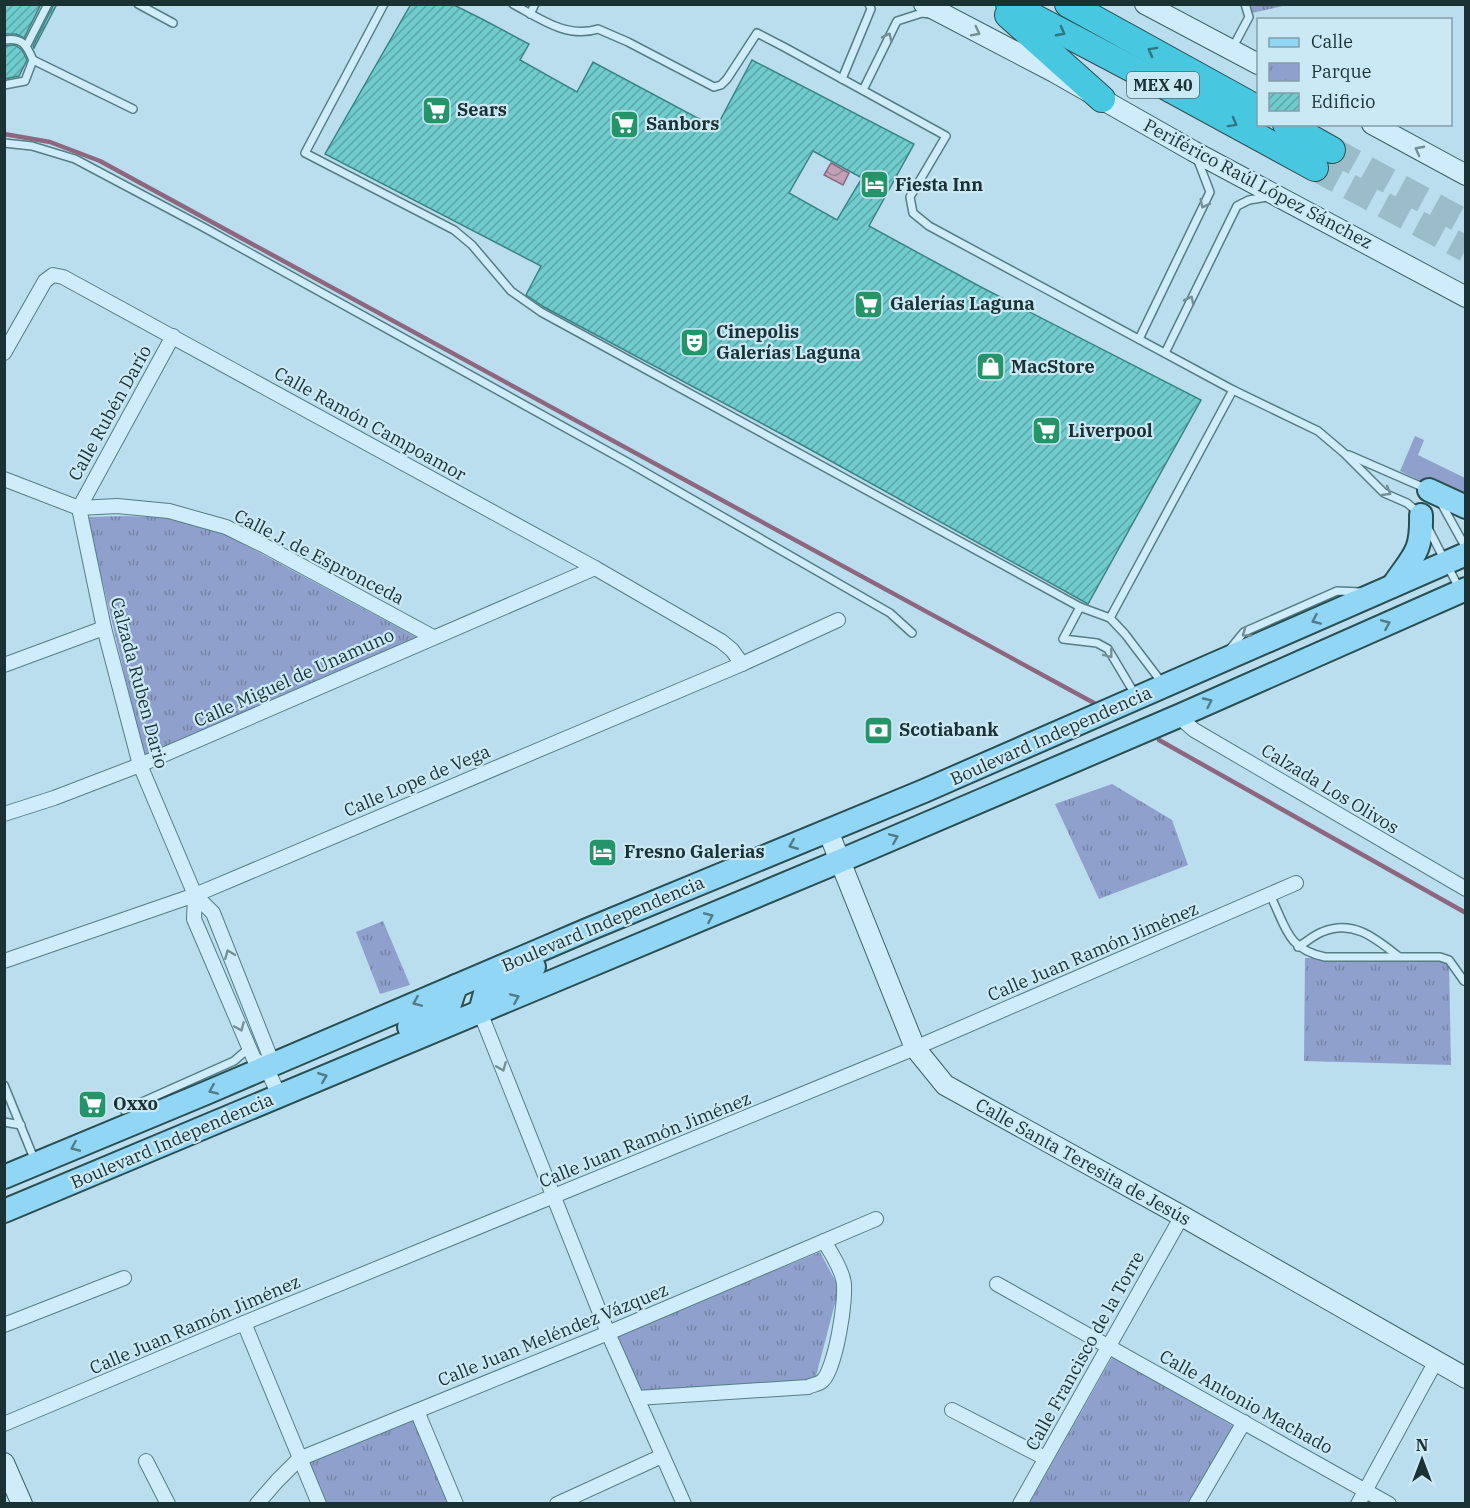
<svg xmlns="http://www.w3.org/2000/svg" width="1470" height="1508" font-family="'IBM Plex Serif',serif">
<style>
.green{fill:#90a0cc}
.park{fill:url(#park-tufts)}
.water{fill:url(#water-waves);stroke:#8c677f;stroke-width:1.5}
.lines{fill:none;stroke-linecap:round;stroke-linejoin:round}
.stream{stroke:#8c677f;stroke-width:4.5}
.building{fill:url(#building-hatch);stroke:#3b8485;stroke-width:1.5;fill-rule:evenodd}
.highway-tunnel{stroke:#9bbcc9;stroke-width:26;stroke-dasharray:26 13;stroke-linecap:butt}
.lane-casing{stroke:#557e85;stroke-width:10}
.street-casing{stroke:#557e85;stroke-width:16}
.secondary-casing{stroke:#396267;stroke-width:22}
.primary-casing{stroke:#2a4f52;stroke-width:26}
.highway-casing{stroke:#2a4f52;stroke-width:28}
.lane{stroke:#ceecf9;stroke-width:7}
.street{stroke:#ceecf9;stroke-width:14}
.secondary{stroke:#ceecf9;stroke-width:20}
.primary{stroke:#91d6f4;stroke-width:22}
.highway{stroke:#48c7e1;stroke-width:26}
.oneway{stroke:#748f96}
.oneway2{stroke:#2f7582}
.oneway3{stroke:#507c8a}
.labels{text-anchor:middle;stroke-width:4.5;stroke-linejoin:round;paint-order:stroke}
.shield{fill:#cbe8f5;stroke:#4f696e;stroke-width:1.5}
.shield-label{font-size:16px;font-weight:bold;fill:#1a3234}
.poi-label{font-size:18px;font-weight:bold;fill:#1a3234;stroke:#cbe8f5;text-anchor:start}
.street-label{font-size:18px;fill:#1a3234;stroke:#cbe8f5}
</style>
<defs>
<pattern id="park-tufts" width="24" height="20" patternUnits="userSpaceOnUse" patternTransform="scale(1.5)"><rect width="24" height="20" fill="#90a0cc"/><path d="M3 7l-1-3M5 7V3M7 7l1-3M15 17l-1-3M17 17v-4M19 17l1-3" fill="none" stroke="#7583a6"/></pattern>
<pattern id="water-waves" width="16" height="10" patternUnits="userSpaceOnUse" patternTransform="scale(1.5)"><rect width="16" height="10" fill="#bfa0b5"/><path d="M0 5q4-4 8 0t8 0" fill="none" stroke="#9a8394"/></pattern>
<pattern id="building-hatch" width="6" height="6" patternUnits="userSpaceOnUse" patternTransform="scale(1.5)"><rect width="6" height="6" fill="#70cbcd"/><path d="M-1 1l2-2M0 6l6-6M5 7l2-2" fill="none" stroke="#5ba5a7"/></pattern>
</defs>
<rect width="100%" height="100%" fill="#bbdeee"/>
<path class="green" d="M1415 436 1424 440 1418 455 1465 478V503L1400 471Z"/>
<g class="park">
<path d="M1240 5H1287L1252 13Z"/>
<path d="M124 516 174 518 225 534 416 637 144 756 87 517Z"/>
<path d="M1112 784 1172 820 1188 865 1099 899 1055 804Z"/>
<path d="M383 921 410 985 380 994 356 932Z"/>
<path d="M1305 958 1449 961 1451 1065 1304 1061Z"/>
<path d="M820 1252 839 1288 816 1376 807 1383 639 1394 613 1336Z"/>
<path d="M1113 1356 1233 1426 1190 1502 1029 1504Z"/>
<path d="M414 1419 450 1503H325L309 1462Z"/>
</g>
<path class="water" d="M831 163 849 173 843 185 824 175Z"/>
<g class="lines">
<g class="stream">
<path d="M4 134 50 142 100 161 1094 703"/>
<path d="M1159 740 1466 913"/>
</g>
</g>
<g class="building">
<path d="M4 4H41L24 38 16 34H4Z"/>
<path d="M54 4H57L34 48 33 46Z"/>
<path d="M411 4H452L482 19 529 44 520 60 577 92 593 62 716 128 752 60 914 144 869 226 979 286 1201 400 1088 604 802 445 544 307 526 295 541 266 325 154ZM813 151 862 178 837 220 789 193Z"/>
<path d="M15 45 22 50 27 60 19 76 4 79V46Z"/>
</g>
<g class="lines">
<g class="highway-tunnel">
<path d="M1332 150 1466 223"/>
<path d="M1315 168 1466 249"/>
</g>
<defs>
<g id="lane">
<path d="M138 4 173 23"/>
<path d="M384 4 305 153 454 230 472 245 511 291 541 312 1080 607 1110 618 1233 390 929 226 913 213 910 197 946 136 784 47 757 33 727 79 721 85 714 87 628 42 598 29C567 39 539 18 513 4"/>
<path d="M530 14 535 4"/>
<path d="M4 40C23 37 27 46 33 60L25 81 4 85"/>
<path d="M27 45 48 4"/>
<path d="M1233 47 1249 17 1245 4"/>
<path d="M33 60 133 109"/>
<path d="M842 79 871 9 869 4"/>
<path d="M863 90 897 21 922 13 930 14"/>
<path d="M4 143 32 146 75 159 203 227 629 463 890 613 912 633"/>
<path d="M1139 339 1210 192 1197 158"/>
<path d="M1165 353 1237 206 1249 200 1267 197"/>
<path d="M1233 390 1318 431 1344 453 1384 493 1407 503 1419 513"/>
<path d="M1349 455 1427 489"/>
<path d="M1441 503 1466 548"/>
<path d="M1428 528 1460 590"/>
<path d="M1080 607 1063 639 1097 643 1108 649 1136 696"/>
<path d="M1110 618 1125 634 1163 684"/>
<path d="M1230 649 1244 632 1337 591 1361 592"/>
<path d="M1270 895C1286 926 1286 949 1325 957H1440L1449 960 1464 981"/>
<path d="M1298 947C1306 942 1314 935 1322 932 1353 919 1375 938 1398 956"/>
<path d="M4 1085 35 1161"/>
<path d="M124 1110 234 1061 249 1048"/>
<path d="M4 1122 21 1125"/>
</g>
<g id="street">
<path d="M4 353 45 281 53 275 63 277 595 568 721 641 732 650 742 664"/>
<path d="M4 479 79 508 117 506 169 511 226 527 265 546 433 637"/>
<path d="M79 508 104 628 140 765 195 895 213 913 269 1054 266 1067"/>
<path d="M79 508 173 336"/>
<path d="M4 665 104 628"/>
<path d="M1181 715 1186 723 1194 730 1466 889"/>
<path d="M4 814 54 798 140 765 595 568"/>
<path d="M195 895 194 919 254 1059 266 1067 279 1095"/>
<path d="M4 961 195 895 742 664 838 620"/>
<path d="M480 1012 608 1333 684 1504"/>
<path d="M997 1284 1389 1504"/>
<path d="M244 1323 319 1504"/>
<path d="M4 1325 124 1278"/>
<path d="M637 1398 808 1387C812 1385 818 1384 821 1382 835 1373 848 1295 843 1279 840 1266 831 1253 824 1241"/>
<path d="M952 1410 1045 1458"/>
<path d="M417 1411 456 1504"/>
<path d="M4 1424 244 1323 915 1048 1296 883"/>
<path d="M146 1461 168 1504"/>
<path d="M257 1504 277 1481 299 1459 608 1333 876 1219"/>
<path d="M557 1504 662 1456"/>
<path d="M1020 1504 1182 1216"/>
<path d="M1196 1504 1244 1422"/>
<path d="M1358 1504 1436 1361"/>
</g>
<g id="secondary">
<path d="M924 4 1054 72 1193 151 1466 297"/>
<path d="M1145 4 1258 64"/>
<path d="M1372 124 1466 175"/>
<path d="M828 831 915 1048 945 1085 1182 1216 1466 1378"/>
<path d="M4 1463 22 1504"/>
</g>
<g id="primary">
<path d="M1429 490 1466 507"/>
<path d="M1394 584C1414 555 1422 552 1421 515"/>
<path d="M480 1012 485 993 534 967"/>
<path d="M409 1027 449 1007 456 986"/>
<path d="M4 1177 206 1093 587 930 924 791 1466 554"/>
<path d="M4 1211 840 861 1181 715 1466 589"/>
</g>
<g id="highway">
<path d="M1009 4 1161 84 1315 168"/>
<path d="M1068 4 1258 109"/>
<path d="M1008 15 1102 99"/>
<path d="M1286 124 1332 150"/>
</g>
</defs>
<use href="#lane" class="lane-casing"/>
<use href="#street" class="street-casing"/>
<use href="#secondary" class="secondary-casing"/>
<use href="#primary" class="primary-casing"/>
<use href="#highway" class="highway-casing"/>
<use href="#lane" class="lane"/>
<use href="#street" class="street"/>
<use href="#secondary" class="secondary"/>
<use href="#primary" class="primary"/>
<use href="#highway" class="highway"/>
</g>
<defs><path id="oneway-chevron" d="M-2-3.5L2.5 0L-2 3.5" fill="none" stroke-width="1.6" stroke-linecap="round" stroke-linejoin="round" transform="scale(1.5)"/></defs>
<g class="oneway">
<use href="#oneway-chevron" transform="translate(976 32) rotate(27)"/>
<use href="#oneway-chevron" transform="translate(888 37) rotate(-64)"/>
<use href="#oneway-chevron" transform="translate(1419 150) rotate(-152)"/>
<use href="#oneway-chevron" transform="translate(1204 204) rotate(116)"/>
<use href="#oneway-chevron" transform="translate(1190 300) rotate(-64)"/>
<use href="#oneway-chevron" transform="translate(1387 492) rotate(30)"/>
<use href="#oneway-chevron" transform="translate(1246 633) rotate(144)"/>
<use href="#oneway-chevron" transform="translate(1109 654) rotate(52)"/>
<use href="#oneway-chevron" transform="translate(229 954) rotate(-112)"/>
<use href="#oneway-chevron" transform="translate(240 1027) rotate(67)"/>
<use href="#oneway-chevron" transform="translate(502 1067) rotate(68)"/>
</g>
<g class="oneway2">
<use href="#oneway-chevron" transform="translate(1061 32) rotate(28)"/>
<use href="#oneway-chevron" transform="translate(1152 51) rotate(-151)"/>
<use href="#oneway-chevron" transform="translate(1233 123) rotate(29)"/>
</g>
<g class="oneway3">
<use href="#oneway-chevron" transform="translate(1316 620) rotate(156)"/>
<use href="#oneway-chevron" transform="translate(1386 624) rotate(-23)"/>
<use href="#oneway-chevron" transform="translate(1208 702) rotate(-25)"/>
<use href="#oneway-chevron" transform="translate(894 838) rotate(-23)"/>
<use href="#oneway-chevron" transform="translate(793 845) rotate(158)"/>
<use href="#oneway-chevron" transform="translate(709 917) rotate(-23)"/>
<use href="#oneway-chevron" transform="translate(515 998) rotate(-23)"/>
<use href="#oneway-chevron" transform="translate(417 1002) rotate(157)"/>
<use href="#oneway-chevron" transform="translate(323 1077) rotate(-22)"/>
<use href="#oneway-chevron" transform="translate(213 1090) rotate(157)"/>
<use href="#oneway-chevron" transform="translate(75 1147) rotate(157)"/>
</g>
<defs>
<symbol id="supermarket-square" viewBox="-11 -11 22 22"><rect x="-9" y="-9" width="18" height="18" rx="4" fill="#249568" stroke="#cbe8f5"/><path d="M-6-5.5h2.5l.6 2H6L4.5 2H-2.5L-4.4-4H-6ZM-1.5 3.2a1.3 1.3 0 1 0 .1 0ZM3 3.2a1.3 1.3 0 1 0 .1 0Z" fill="#fff"/></symbol>
<symbol id="hotel-square" viewBox="-11 -11 22 22"><rect x="-9" y="-9" width="18" height="18" rx="4" fill="#249568" stroke="#cbe8f5"/><path d="M-6-4.5h1.5V1H6V5H4.5V3h-9V5H-6ZM-4 0a1.8 1.8 0 1 1 3.6 0ZM.5 0V-2.5h3Q6-2.5 6 0Z" fill="#fff"/></symbol>
<symbol id="theatre-square" viewBox="-11 -11 22 22"><rect x="-9" y="-9" width="18" height="18" rx="4" fill="#249568" stroke="#cbe8f5"/><path d="M-5-5.5Q0-4 5-5.5V0Q5 5 0 6Q-5 5-5 0ZM-3.3-2.5H-1v1.5H-3.3ZM1-2.5H3.3v1.5H1ZM-2.8 1Q0 5.5 2.8 1Z" fill="#fff"/></symbol>
<symbol id="shop-square" viewBox="-11 -11 22 22"><rect x="-9" y="-9" width="18" height="18" rx="4" fill="#249568" stroke="#cbe8f5"/><path d="M-5-2.5h2.3a2.7 3.5 0 0 1 5.4 0H5L5.5 6h-11ZM-1.5-2.5h3a1.5 2.3 0 0 0-3 0Z" fill="#fff"/></symbol>
<symbol id="bank-square" viewBox="-11 -11 22 22"><rect x="-9" y="-9" width="18" height="18" rx="4" fill="#249568" stroke="#cbe8f5"/><path d="M-6-4H6V4H-6ZM0-2.3a2.3 2.3 0 1 0 0 4.6a2.3 2.3 0 1 0 0-4.6Z" fill="#fff"/></symbol>
</defs>
<g fill-rule="evenodd">
<use href="#supermarket-square" x="420" y="94" width="33" height="33"/>
<use href="#supermarket-square" x="608" y="108" width="33" height="33"/>
<use href="#hotel-square" x="858" y="168" width="33" height="33"/>
<use href="#supermarket-square" x="852" y="288" width="33" height="33"/>
<use href="#theatre-square" x="678" y="326" width="33" height="33"/>
<use href="#shop-square" x="974" y="350" width="33" height="33"/>
<use href="#supermarket-square" x="1030" y="414" width="33" height="33"/>
<use href="#bank-square" x="862" y="714" width="33" height="33"/>
<use href="#hotel-square" x="586" y="836" width="33" height="33"/>
<use href="#supermarket-square" x="76" y="1088" width="33" height="33"/>
</g>
<g class="labels">
<rect class="shield" x="1127" y="72" width="72" height="26" rx="4.5"/>
<g class="shield-label">
<text x="1163" y="91">MEX 40</text>
</g>
<g class="poi-label">
<text x="457" y="116">Sears</text>
<text x="646" y="130">Sanbors</text>
<text x="895" y="191">Fiesta Inn</text>
<text x="890" y="310">Galerías Laguna</text>
<text x="716" y="338">Cinepolis<tspan x="716" dy="21">Galerías Laguna</tspan></text>
<text x="1011" y="373">MacStore</text>
<text x="1068" y="437">Liverpool</text>
<text x="899" y="736">Scotiabank</text>
<text x="624" y="858">Fresno Galerias</text>
<text x="113" y="1110">Oxxo</text>
</g>
<g class="street-label">
<text transform="translate(1258 184) rotate(28)" y="6">Periférico Raúl López Sánchez</text>
<text transform="translate(110 413) rotate(-61)" y="6">Calle Rubén Darío</text>
<text transform="translate(370 424) rotate(29)" y="6">Calle Ramón Campoamor</text>
<text transform="translate(319 557) rotate(27)" y="6">Calle J. de Espronceda</text>
<text transform="translate(294 678) rotate(-24)" y="6">Calle Miguel de Unamuno</text>
<text transform="translate(139 683) rotate(75)" y="6">Calzada Ruben Dario</text>
<text transform="translate(1051 736) rotate(-24)" y="6">Boulevard Independencia</text>
<text transform="translate(417 781) rotate(-23)" y="6">Calle Lope de Vega</text>
<text transform="translate(1330 789) rotate(31)" y="6">Calzada Los Olivos</text>
<text transform="translate(603 924) rotate(-23)" y="6">Boulevard Independencia</text>
<text transform="translate(1093 952) rotate(-23)" y="6">Calle Juan Ramón Jiménez</text>
<text transform="translate(645 1140) rotate(-22)" y="6">Calle Juan Ramón Jiménez</text>
<text transform="translate(172 1141) rotate(-23)" y="6">Boulevard Independencia</text>
<text transform="translate(1083 1162) rotate(29)" y="6">Calle Santa Teresita de Jesús</text>
<text transform="translate(195 1325) rotate(-23)" y="6">Calle Juan Ramón Jiménez</text>
<text transform="translate(553 1335) rotate(-22)" y="6">Calle Juan Meléndez Vázquez</text>
<text transform="translate(1085 1351) rotate(-61)" y="6">Calle Francisco de la Torre</text>
<text transform="translate(1246 1402) rotate(29)" y="6">Calle Antonio Machado</text>
</g>
</g>
<rect width="1470" height="1508" fill="none" stroke="#1a3234" stroke-width="12"/>
<rect x="1257" y="18" width="195" height="108" fill="#cbe8f5" stroke="#849fa8" stroke-width="1.5"/>
<rect x="1269" y="38" width="30" height="9" fill="#91d6f4" stroke="#849fa8" stroke-width="1.5"/>
<text x="1311" y="48" font-size="18" fill="#1a3234">Calle</text>
<rect x="1269" y="63" width="30" height="18" fill="url(#park-tufts)" stroke="#849fa8" stroke-width="1.5"/>
<text x="1311" y="78" font-size="18" fill="#1a3234">Parque</text>
<rect x="1269" y="93" width="30" height="18" fill="url(#building-hatch)" stroke="#849fa8" stroke-width="1.5"/>
<text x="1311" y="108" font-size="18" fill="#1a3234">Edificio</text>
<g transform="translate(1422 1460)" stroke="#cbe8f5" stroke-width="4.5" paint-order="stroke">
<path d="M0-4.5L10 22L0 15L-10 22Z" fill="#1a3234"/>
<text y="-9" font-size="16" font-weight="bold" text-anchor="middle" fill="#1a3234">N</text>
</g>
</svg>
